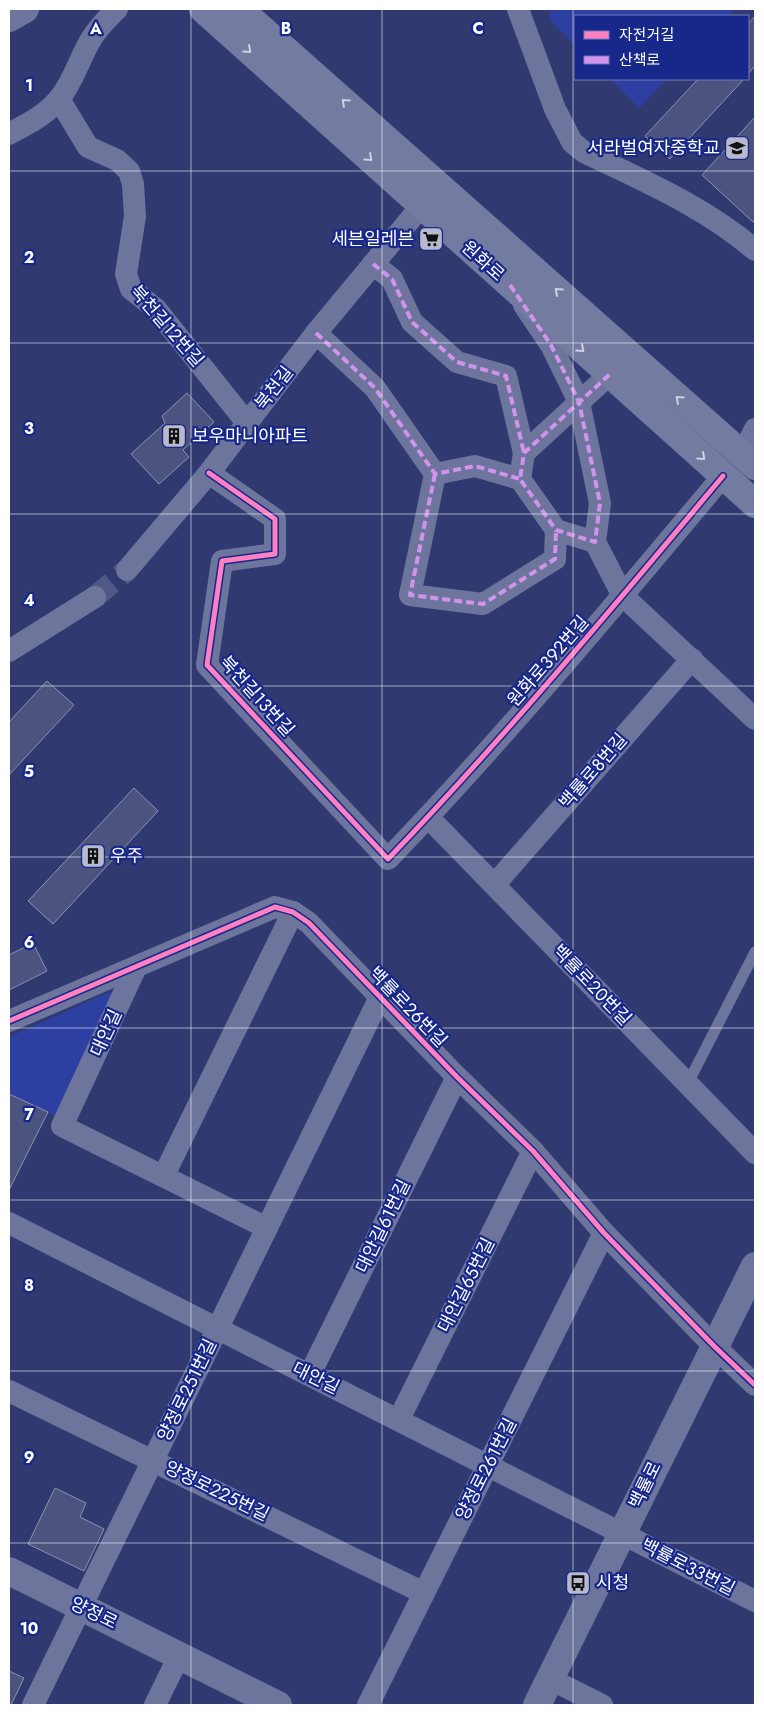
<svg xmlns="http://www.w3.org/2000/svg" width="764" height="1714" font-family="Jost,'Noto Sans KR',sans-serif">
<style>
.green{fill:#2e3fa2}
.building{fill:#4c537f;stroke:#8c92b3}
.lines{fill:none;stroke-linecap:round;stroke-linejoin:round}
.minor-tunnel{stroke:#505885;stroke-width:22;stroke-dasharray:22 11;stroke-linecap:butt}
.service{stroke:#6d759d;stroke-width:11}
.minor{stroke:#6d759d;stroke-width:22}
.tertiary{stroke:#6d759d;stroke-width:28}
.secondary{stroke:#737ba1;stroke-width:28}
.quiet{stroke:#d193ec;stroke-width:4;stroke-dasharray:8 4;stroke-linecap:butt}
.cycleway-casing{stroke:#17278a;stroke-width:8}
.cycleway{stroke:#ff80c0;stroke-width:5}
.oneway{stroke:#ced1de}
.grid{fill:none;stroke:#fff;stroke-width:1;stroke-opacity:0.55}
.labels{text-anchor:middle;stroke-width:4.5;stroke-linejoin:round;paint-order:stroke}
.poi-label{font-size:18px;fill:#fff;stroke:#17278a;text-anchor:start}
.street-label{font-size:18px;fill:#fff;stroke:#17278a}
.grid-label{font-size:16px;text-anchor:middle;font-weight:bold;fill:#fff;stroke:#17278a;stroke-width:4.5;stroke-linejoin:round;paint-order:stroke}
</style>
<rect width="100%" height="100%" fill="#313a70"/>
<g class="green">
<path d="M550 9H735L728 16H575V45L550 21Z"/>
<path d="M610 79H667L639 108Z"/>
<path d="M130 983 63 1111 54 1115 9 1094V1037Z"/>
</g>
<g class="building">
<path d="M755 16V66L748 74V24Z"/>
<path d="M698 79H744L670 159 645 136Z"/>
<path d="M755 117V219L753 222 702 175Z"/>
<path d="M187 393 214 422 183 450 189 457 159 484 131 454 165 423 162 416Z"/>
<path d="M47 681 74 705 9 775V722Z"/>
<path d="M134 788 158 811 53 924 28 901Z"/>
<path d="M33 943 47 971 9 990V955Z"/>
<path d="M9 1094 48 1112 9 1190Z"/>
<path d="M55 1488 86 1503 80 1517 104 1529 84 1571 28 1544Z"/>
<path d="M9 1671 24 1678 11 1705H9Z"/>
</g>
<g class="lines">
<path class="minor-tunnel" d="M95 597 127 570"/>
<path class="service" d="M688 1083 755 952"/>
<g class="minor">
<path d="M518 9 555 109 572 142 584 152C644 181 705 207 755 250"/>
<path d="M59 99 88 147 117 160 129 171 133 184 135 216 126 274 131 289 156 309 247 423"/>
<path d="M9 134C27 124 46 115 59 99 73 82 79 60 90 41 97 28 107 19 117 9"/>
<path d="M373 264 392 279 412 322 457 362 506 376 524 453"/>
<path d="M524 305 551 345 579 402 600 503 595 542"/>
<path d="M316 333 375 388 435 474 475 466 520 479"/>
<path d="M742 455 755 429"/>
<path d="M209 473 275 519V554L222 561 207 665 388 859C505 737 614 606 723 476"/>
<path d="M435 474 410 595 483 604 555 559 556 530"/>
<path d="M595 542 556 530 520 479 524 453 610 374"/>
<path d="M595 542 623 596 755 719"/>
<path d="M127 570 209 473 316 333 433 192"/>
<path d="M9 651 95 597"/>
<path d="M428 817 755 1153"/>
<path d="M495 884 692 659"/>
<path d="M136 967 62 1126 267 1228"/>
<path d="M9 1021 275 907 293 912 309 923 457 1077 533 1151 604 1233 714 1346 755 1385"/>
<path d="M164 1175 293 912"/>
<path d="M9 1223 755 1601"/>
<path d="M310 1374 457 1077"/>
<path d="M9 1391 424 1593"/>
<path d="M399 1419 533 1151"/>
<path d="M550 1679 602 1705"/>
<path d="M33 1705 380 997"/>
<path d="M155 1705 179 1656"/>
<path d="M368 1705 604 1233"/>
</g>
<g class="tertiary">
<path d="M9 18 25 9"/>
<path d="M9 1571 278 1705"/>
<path d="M537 1705 755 1266"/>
</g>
<g class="secondary">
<path d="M203 9 755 504"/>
<path d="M239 9 755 466"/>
</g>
<g class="quiet">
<path d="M373 264 392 279 412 322 457 362 506 376 524 453"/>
<path d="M510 285 551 345 579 402 600 503 595 542 556 530 520 479 524 453 610 374"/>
<path d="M316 333 375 388 435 474 475 466 520 479"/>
<path d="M435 474 410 595 483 604 555 559 556 530"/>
</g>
<defs>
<g id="cycleway">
<path d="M209 473 275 519V554L222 561 207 665 388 859C505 737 614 606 723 476"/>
<path d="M9 1021 275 907 293 912 309 923 457 1077 533 1151 604 1233 714 1346 755 1385"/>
</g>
</defs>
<use href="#cycleway" class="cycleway-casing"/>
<use href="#cycleway" class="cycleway"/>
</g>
<defs><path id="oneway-chevron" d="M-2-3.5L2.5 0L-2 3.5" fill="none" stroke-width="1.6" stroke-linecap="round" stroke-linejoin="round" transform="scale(1.25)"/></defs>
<g class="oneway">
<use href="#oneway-chevron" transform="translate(248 50) rotate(42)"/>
<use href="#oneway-chevron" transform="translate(345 102) rotate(-138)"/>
<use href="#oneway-chevron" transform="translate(369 158) rotate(42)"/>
<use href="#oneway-chevron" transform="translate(558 291) rotate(-138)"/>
<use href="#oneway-chevron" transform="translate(581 349) rotate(42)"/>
<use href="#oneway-chevron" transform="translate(679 399) rotate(-138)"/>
<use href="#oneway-chevron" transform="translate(702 457) rotate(42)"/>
</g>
<path class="grid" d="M191 9V1705M382 9V1705M573 9V1705M9 171H755M9 343H755M9 514H755M9 686H755M9 857H755M9 1028H755M9 1200H755M9 1371H755M9 1543H755"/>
<defs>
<symbol id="school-square" viewBox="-11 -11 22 22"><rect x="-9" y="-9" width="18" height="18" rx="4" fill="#b7bacd" stroke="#17278a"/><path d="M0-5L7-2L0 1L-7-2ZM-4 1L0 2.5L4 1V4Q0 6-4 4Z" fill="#111"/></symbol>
<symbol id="supermarket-square" viewBox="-11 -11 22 22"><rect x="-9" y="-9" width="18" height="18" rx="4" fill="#b7bacd" stroke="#17278a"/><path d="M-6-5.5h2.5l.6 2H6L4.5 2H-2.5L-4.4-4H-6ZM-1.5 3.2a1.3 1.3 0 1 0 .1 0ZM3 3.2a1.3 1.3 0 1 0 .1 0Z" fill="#111"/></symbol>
<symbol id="building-square" viewBox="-11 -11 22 22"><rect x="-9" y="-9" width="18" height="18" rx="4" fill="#b7bacd" stroke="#17278a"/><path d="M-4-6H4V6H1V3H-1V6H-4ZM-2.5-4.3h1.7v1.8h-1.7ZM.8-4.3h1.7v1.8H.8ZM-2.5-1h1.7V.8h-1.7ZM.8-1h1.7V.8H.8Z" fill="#111"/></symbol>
<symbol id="bus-square" viewBox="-11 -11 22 22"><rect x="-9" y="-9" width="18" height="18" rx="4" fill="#b7bacd" stroke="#17278a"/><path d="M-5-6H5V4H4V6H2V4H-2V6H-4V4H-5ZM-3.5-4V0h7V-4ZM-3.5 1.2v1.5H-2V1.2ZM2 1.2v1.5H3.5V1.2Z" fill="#111"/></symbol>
</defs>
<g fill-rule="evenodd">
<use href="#school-square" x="723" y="134" width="28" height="28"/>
<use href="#supermarket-square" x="417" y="225" width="28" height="28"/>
<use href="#building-square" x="160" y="422" width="28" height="28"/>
<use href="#building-square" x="79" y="842" width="28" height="28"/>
<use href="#bus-square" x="564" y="1569" width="28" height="28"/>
</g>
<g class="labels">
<g class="poi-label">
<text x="720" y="154" text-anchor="end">서라벌여자중학교</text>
<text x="414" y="245" text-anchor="end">세븐일레븐</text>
<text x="192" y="442">보우마니아파트</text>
<text x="110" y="862">우주</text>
<text x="596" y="1589">시청</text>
</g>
<g class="street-label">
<text transform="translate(483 261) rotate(42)" y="6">원화로</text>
<text transform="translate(167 326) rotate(49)" y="6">북천길12번길</text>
<text transform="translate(274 388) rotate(-52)" y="6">북천길</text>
<text transform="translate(548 661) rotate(-49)" y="6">원화로392번길</text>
<text transform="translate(257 696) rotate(48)" y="6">북천길13번길</text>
<text transform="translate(593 771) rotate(-49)" y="6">백률로8번길</text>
<text transform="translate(592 985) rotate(46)" y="6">백률로20번길</text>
<text transform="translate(408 1007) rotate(46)" y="6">백률로26번길</text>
<text transform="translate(106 1033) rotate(-65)" y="6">대안길</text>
<text transform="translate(383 1226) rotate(-64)" y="6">대안길61번길</text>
<text transform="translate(466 1285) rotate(-63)" y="6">대안길65번길</text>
<text transform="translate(316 1378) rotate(26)" y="6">대안길</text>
<text transform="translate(187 1390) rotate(-64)" y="6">양정로251번길</text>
<text transform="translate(486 1469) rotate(-63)" y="6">양정로261번길</text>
<text transform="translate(645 1485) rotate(-64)" y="6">백률로</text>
<text transform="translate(217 1491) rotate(26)" y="6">양정로225번길</text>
<text transform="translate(688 1567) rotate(27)" y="6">백률로33번길</text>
<text transform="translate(94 1613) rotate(26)" y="6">양정로</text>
</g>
</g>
<g class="grid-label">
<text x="96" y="34">A</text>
<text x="286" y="34">B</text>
<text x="478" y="34">C</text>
<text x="29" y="91">1</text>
<text x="29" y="263">2</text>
<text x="29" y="434">3</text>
<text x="29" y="606">4</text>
<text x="29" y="777">5</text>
<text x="29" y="948">6</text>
<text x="29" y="1120">7</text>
<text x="29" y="1291">8</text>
<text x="29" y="1463">9</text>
<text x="29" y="1634">10</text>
</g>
<rect width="764" height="1714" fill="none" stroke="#ffffff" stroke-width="20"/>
<rect x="574" y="15" width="175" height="65" fill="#17278a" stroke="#747db9"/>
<rect x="584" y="31" width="25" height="8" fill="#ff80c0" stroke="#747db9"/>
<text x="619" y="40" font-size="15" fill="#ffffff">자전거길</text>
<rect x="584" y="56" width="25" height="8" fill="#d193ec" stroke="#747db9"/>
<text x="619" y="65" font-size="15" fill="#ffffff">산책로</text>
</svg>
